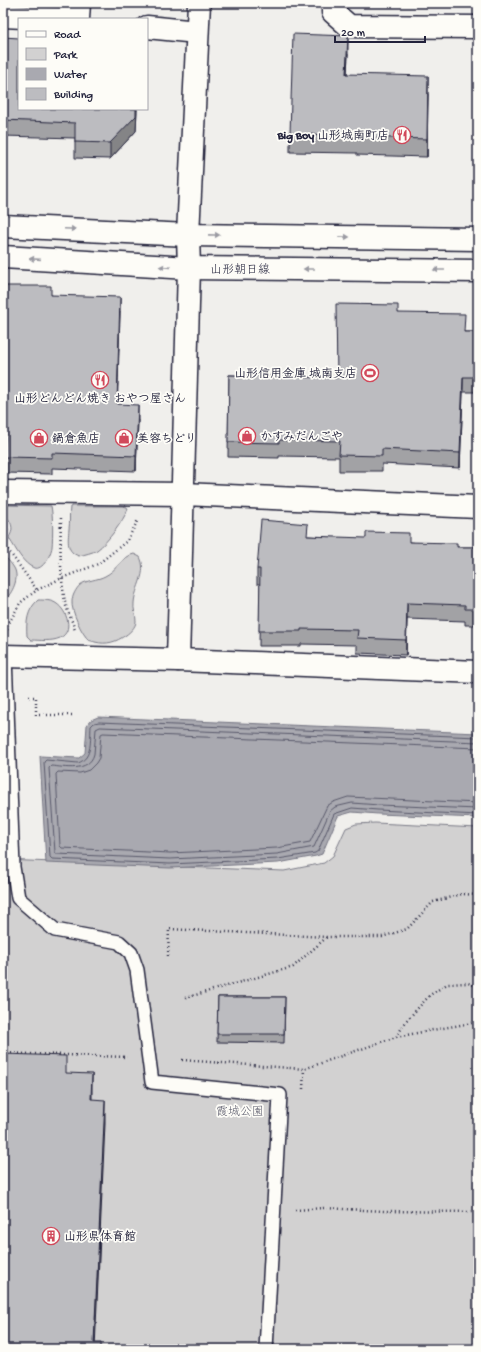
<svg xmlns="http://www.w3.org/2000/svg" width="481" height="1352" font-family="'Gochi Hand','Klee One',sans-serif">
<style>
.green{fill:#d2d1d1;stroke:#7a7a86}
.water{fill:#a9a9b0;stroke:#737381}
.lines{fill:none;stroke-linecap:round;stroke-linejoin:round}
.shore{stroke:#58586a;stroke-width:1}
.lane-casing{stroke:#22223b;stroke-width:16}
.street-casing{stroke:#22223b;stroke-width:25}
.secondary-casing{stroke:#22223b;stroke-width:25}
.primary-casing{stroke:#22223b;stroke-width:25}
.path{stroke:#22223b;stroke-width:2.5;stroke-dasharray:1 3;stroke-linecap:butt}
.lane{stroke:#fdfcf7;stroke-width:13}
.street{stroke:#fdfcf7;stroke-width:22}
.secondary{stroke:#fdfcf7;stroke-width:22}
.primary{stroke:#fdfcf7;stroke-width:22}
.wall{fill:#a2a2a5;stroke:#22223b}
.shaded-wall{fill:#848486;stroke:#22223b}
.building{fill:#bcbcc0;stroke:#22223b}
.oneway{fill:#9a9aa2}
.labels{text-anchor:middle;stroke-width:3.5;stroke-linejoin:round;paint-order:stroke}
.poi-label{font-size:12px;font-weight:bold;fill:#22223b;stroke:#fdfcf7;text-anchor:start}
.street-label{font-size:12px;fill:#22223b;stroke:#fdfcf7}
.park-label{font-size:12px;fill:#575768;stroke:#fdfcf7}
</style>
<rect width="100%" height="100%" fill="#f0efec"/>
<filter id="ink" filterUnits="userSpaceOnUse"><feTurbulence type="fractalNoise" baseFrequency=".025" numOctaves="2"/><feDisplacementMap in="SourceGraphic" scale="8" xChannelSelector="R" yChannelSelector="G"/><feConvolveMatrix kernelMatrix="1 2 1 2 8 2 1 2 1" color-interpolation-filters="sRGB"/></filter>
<g filter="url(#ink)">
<g class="green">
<path d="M3 505 51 506C53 515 53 537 52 547 51 554 43 571 34 568 23 564 16 549 10 540L9 537C15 529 11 519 3 514Z"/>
<path d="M72 506H122L127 507 128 509C123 521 108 542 97 550 92 553 85 554 79 556 66 552 68 541 69 529 70 522 69 514 70 507Z"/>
<path d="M134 554 140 557C148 573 135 587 134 603 133 609 136 615 136 621 136 627 130 632 126 635 116 642 107 645 95 642 93 641 90 641 89 640 82 635 71 610 72 602 72 596 76 589 80 585 86 580 98 580 105 576 116 571 123 556 134 554Z"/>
<path d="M3 555C7 559 13 565 15 570 19 581 11 595 3 602Z"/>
<path d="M38 600C44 600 52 600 57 604 67 611 74 631 60 638 51 642 40 640 31 640L27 636C26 622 27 610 38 600Z"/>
<path d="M375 823 478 828V1349H3V860L284 871 324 863 333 856 346 828 356 824Z"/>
</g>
<path class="water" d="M98 717 478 733V818L378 814 352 812 338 816 322 854 316 856 278 863 170 868 46 863 40 756 79 758 85 753 87 725 91 720Z"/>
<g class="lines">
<g class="shore">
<path d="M478 737 99 722 94 723 91 726C90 739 93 758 78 763L46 760 44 762 50 857 52 859 170 864 278 859 315 853 318 851 334 814 352 808 378 810 478 815"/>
<path d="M478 742 100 727 96 729C95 737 95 746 94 754 89 773 64 767 51 766L49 768 55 852 56 854 170 859 277 854 314 847 330 811 335 807 352 803 379 805 478 809"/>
<path d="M478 748 103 733 101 734 99 758 96 763 89 770 80 773 58 772 56 774 60 846 62 848 170 853 277 848 310 842 327 806 333 802 348 797 478 803"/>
</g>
<defs>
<path id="lane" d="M5 656 13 867 18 898 55 930 119 942 131 953 137 970 152 1082 280 1095 266 1349"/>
<g id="street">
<path d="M333 3V12L349 26 478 27"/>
<path d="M3 16 66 19"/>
<path d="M78 19 79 3"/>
<path d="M147 27 197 32"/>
<path d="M3 492 184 494 478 507"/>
<path d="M3 656 178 660 478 672"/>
<path d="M178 660 189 268"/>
</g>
<path id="secondary" d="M189 268 188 235 199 3"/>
<g id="primary">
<path d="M3 226 188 235 478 239"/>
<path d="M3 257 189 268 478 271"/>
</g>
</defs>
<use href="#lane" class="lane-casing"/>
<use href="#street" class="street-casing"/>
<use href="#secondary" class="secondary-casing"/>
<use href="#primary" class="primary-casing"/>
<g class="path">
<path d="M61 518C60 546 60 574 65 602 67 612 73 621 75 631"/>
<path d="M3 541C8 533 9 527 4 519"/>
<path d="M3 543 37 590"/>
<path d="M7 630 8 625 20 603 37 590 62 578 98 564 127 541 138 520"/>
<path d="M29 697H36V715H72"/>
<path d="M168 956 169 929 327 937H382L407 929 433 902 462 894 478 895"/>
<path d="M185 998 293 967 327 937"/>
<path d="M396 1037 407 1020 430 995 447 984 468 983 478 987"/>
<path d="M3 1053 127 1057"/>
<path d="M182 1060 304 1069 396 1037 443 1028 478 1022"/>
<path d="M303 1089 304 1069"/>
<path d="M295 1210 324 1208 384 1211 478 1212"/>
</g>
<use href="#lane" class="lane"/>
<use href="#street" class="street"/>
<use href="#secondary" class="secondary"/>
<use href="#primary" class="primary"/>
</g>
<g class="wall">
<rect x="476" y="3" width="2" height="5"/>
<path d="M3 37 19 109H137L136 131 110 159 75 158V138L3 136Z"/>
<path d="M348 54 347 74 428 94 427 157 357 155V153L290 152V134Z"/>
<path d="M3 286 51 295 120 312 117 404 138 420 136 471 52 468V474L5 473V445H3Z"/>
<path d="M398 313 465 332H478V392H463L460 468 382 464V471H339V457L279 456V458L228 457 229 375 336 378Z"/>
<path d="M308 536 409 542 457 547H478V625H465V621L407 619 406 655 357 653V645L301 644V646H259L260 584H257V569Z"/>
<path d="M218 997H285L284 1043 217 1042Z"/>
</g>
<g class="shaded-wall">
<path d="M348 36V54L346 92V74Z"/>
<path d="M428 76V94L427 157V139Z"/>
<path d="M136 109H137L136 131 110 159V143Z"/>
<path d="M120 297V312L117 419V404Z"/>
<path d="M463 377V392L460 468V453Z"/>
<path d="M138 405V420L136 471V456Z"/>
<path d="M407 603V619L406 655V640Z"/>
<path d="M92 1074V1097L91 1123V1099Z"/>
<path d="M105 1100V1124L95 1349H94Z"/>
</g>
<g class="building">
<path d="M293 34 348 36 346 74 428 76 427 139 357 137V135L290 134Z"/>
<path d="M3 37 19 38V109H136V116L110 143 75 142V123L3 120Z"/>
<path d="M3 286H51V295L120 297 117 404 138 405 136 456 52 453V458L5 457 6 430H3Z"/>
<path d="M336 304 398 305V313L465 314 464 332H478V377H463L460 453 382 449V456L339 455 340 441 279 440V443L228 442 229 375 337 378Z"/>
<path d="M261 520 308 524 307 536 366 538V532L409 533V542L457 543V547H478V609H465V605L407 603 406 640 357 638 358 630 301 629V631H259L260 569H257Z"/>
<path d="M218 997H285L284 1034H217Z"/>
<path d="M3 1054 66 1056V1073L92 1074 91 1099 105 1100 94 1343H101V1349H3Z"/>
</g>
<defs><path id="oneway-solid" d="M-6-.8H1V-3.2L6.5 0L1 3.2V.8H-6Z"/></defs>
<g class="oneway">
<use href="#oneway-solid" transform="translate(70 229) rotate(3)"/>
<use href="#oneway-solid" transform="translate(214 235) rotate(1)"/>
<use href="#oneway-solid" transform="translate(344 237) rotate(1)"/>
<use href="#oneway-solid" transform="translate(35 259) rotate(-176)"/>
<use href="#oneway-solid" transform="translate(165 267) rotate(-176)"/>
<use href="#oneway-solid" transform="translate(309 269) rotate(-180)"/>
<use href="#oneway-solid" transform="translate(439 270) rotate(-180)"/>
</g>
</g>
<defs>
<symbol id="restaurant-ring" viewBox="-11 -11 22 22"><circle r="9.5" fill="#fdfcf7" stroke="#d1495b" stroke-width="1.5"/><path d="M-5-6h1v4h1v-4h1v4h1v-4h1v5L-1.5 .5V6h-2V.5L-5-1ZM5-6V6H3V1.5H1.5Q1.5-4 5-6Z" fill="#d1495b"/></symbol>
<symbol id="stadium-ring" viewBox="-11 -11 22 22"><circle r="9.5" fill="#fdfcf7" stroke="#d1495b" stroke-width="1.5"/><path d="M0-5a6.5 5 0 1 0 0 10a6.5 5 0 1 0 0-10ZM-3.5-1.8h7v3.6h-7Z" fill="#d1495b"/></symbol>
<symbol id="shop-ring" viewBox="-11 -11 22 22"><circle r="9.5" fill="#fdfcf7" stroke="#d1495b" stroke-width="1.5"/><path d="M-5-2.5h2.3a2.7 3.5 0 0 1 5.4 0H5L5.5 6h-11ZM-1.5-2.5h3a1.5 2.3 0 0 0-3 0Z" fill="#d1495b"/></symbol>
<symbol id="building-ring" viewBox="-11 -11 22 22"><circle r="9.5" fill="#fdfcf7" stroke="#d1495b" stroke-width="1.5"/><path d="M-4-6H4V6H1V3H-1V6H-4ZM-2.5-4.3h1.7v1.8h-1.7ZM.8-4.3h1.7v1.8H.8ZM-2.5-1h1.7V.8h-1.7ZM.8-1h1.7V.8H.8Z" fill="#d1495b"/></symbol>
</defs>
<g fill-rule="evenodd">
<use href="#restaurant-ring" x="392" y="125" width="20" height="20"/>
<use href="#stadium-ring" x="360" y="363" width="20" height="20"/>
<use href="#restaurant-ring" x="90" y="370" width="20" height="20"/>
<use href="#shop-ring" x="237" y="426" width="20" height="20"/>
<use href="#shop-ring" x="29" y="428" width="20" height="20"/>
<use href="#shop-ring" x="114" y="428" width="20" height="20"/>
<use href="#building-ring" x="41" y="1226" width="20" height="20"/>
</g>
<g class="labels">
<g class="poi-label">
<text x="389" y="139" text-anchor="end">Big Boy 山形城南町店</text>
<text x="357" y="377" text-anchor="end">山形信用金庫 城南支店</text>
<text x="100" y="402" text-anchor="middle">山形どんどん焼き おやつ屋さん</text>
<text x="260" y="440">かすみだんごや</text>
<text x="52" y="442">鍋倉魚店</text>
<text x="137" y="442">美容ちどり</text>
<text x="64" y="1240">山形県体育館</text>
</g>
<g class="street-label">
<text x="240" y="273">山形朝日線</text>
</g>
<g class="park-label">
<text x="240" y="1115">霞城公園</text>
</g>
</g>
<rect width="481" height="1352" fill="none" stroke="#fdfcf7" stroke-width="16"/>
<rect x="8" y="8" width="465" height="1336" fill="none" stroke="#22223b" stroke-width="1.5" filter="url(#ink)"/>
<rect x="18" y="18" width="130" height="92" fill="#fdfcf7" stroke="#a5a5ac"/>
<rect x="26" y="31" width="20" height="6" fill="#fdfcf7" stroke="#a5a5ac"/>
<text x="54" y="38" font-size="12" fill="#22223b">Road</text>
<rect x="26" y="48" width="20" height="12" fill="#d2d1d1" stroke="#a5a5ac"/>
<text x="54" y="58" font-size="12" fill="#22223b">Park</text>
<rect x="26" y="68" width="20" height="12" fill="#a9a9b0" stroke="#a5a5ac"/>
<text x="54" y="78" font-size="12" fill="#22223b">Water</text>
<rect x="26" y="88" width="20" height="12" fill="#bcbcc0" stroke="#a5a5ac"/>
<text x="54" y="98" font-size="12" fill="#22223b">Building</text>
<path d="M335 36v6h90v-6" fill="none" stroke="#22223b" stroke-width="2"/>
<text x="341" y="36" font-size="12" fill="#22223b" stroke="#fdfcf7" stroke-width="3" paint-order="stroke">20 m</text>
</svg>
